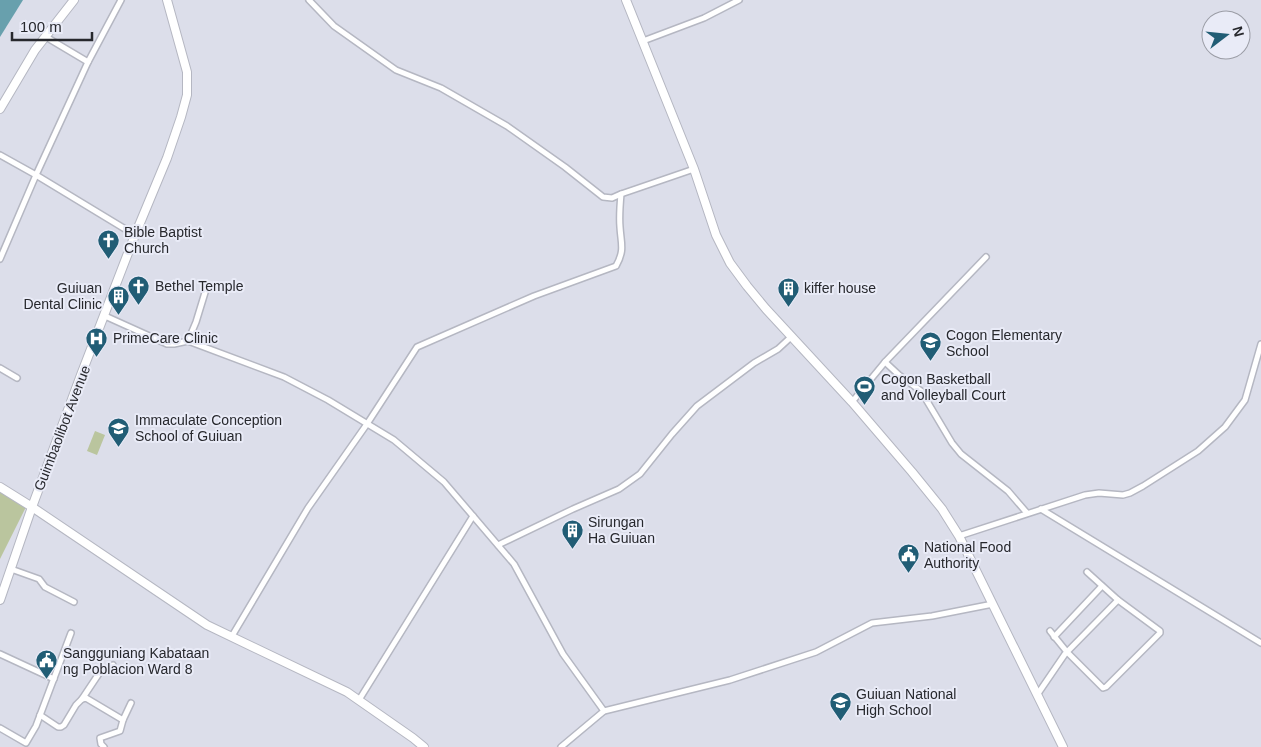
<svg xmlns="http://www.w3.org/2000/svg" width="1261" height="747" font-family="Arial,sans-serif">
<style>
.green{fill:#bac59e}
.water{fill:#68a0ad}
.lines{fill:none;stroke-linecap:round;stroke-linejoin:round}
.street-casing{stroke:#b5b7c2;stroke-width:8}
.secondary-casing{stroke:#b5b7c2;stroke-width:10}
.street{stroke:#fff;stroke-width:5}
.secondary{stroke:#fff;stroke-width:8}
.labels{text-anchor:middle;stroke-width:4;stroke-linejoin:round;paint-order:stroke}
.poi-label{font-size:14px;fill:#27282d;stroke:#e9ebf7;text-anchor:start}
.street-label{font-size:14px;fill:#27282d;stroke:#e9ebf7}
</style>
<rect width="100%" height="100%" fill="#dcdeea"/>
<g class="green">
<path d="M95 431 105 435 97 455 87 451Z"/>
<path d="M0 492 26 507 0 559Z"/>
</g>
<path class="water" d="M0 0H23L0 37Z"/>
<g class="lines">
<defs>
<g id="street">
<path d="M121 0 88 62 36 175 135 235"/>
<path d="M309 0 334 26 396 70 441 88 507 126 565 167 603 197 612 198 621 194"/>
<path d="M46 37 88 62"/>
<path d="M643 41 704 18 739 0"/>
<path d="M0 155 36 175 0 259"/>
<path d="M105 316 167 344H174L188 341 284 377 328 400 394 440 444 482 514 564 563 654 604 711"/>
<path d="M188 341 196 322 207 286"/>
<path d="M885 362 899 375 921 391 952 443 961 454 1008 491 1027 513"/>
<path d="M0 368 17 378"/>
<path d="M852 402 885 362 986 257"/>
<path d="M1041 509 1261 643"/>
<path d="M959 536 1085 495 1099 493 1123 495 1130 493 1143 486 1198 451 1225 427 1245 400 1261 344"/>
<path d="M498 545 573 509 619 489 640 474 672 434 697 406 754 363 778 349 791 337"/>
<path d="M11 569 39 579 45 587 74 602"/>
<path d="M1050 631 1067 652 1103 688 1106 687 1160 633V631L1118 600 1087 572"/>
<path d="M232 636 308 508 367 424 417 347 534 296 616 266C625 250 621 244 620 227 619 216 620 205 621 194L694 169"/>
<path d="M1054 637 1102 586"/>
<path d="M0 654 54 679"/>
<path d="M1037 695 1065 654 1118 600"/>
<path d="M82 699 100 672 113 665"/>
<path d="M359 700 473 516"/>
<path d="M40 715 58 727H61L64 725 76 705 82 699 86 698 123 720"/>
<path d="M0 728 26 743 36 726 71 633"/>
<path d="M104 747 101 744 100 738 120 731 123 720 131 703"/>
<path d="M561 747 604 711 730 680 816 652 872 623 932 616 993 604"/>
</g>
<g id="secondary">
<path d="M626 0 694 169 716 235 730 263 747 286 766 309 852 402 912 472 942 509 959 536 1063 747"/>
<path d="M0 109 35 50 74 0"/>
<path d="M0 487 32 507 207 625 347 692 413 738 424 747"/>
<path d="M0 600 32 507 81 375 135 235 167 158 181 117 187 95V72L167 0"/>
</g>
</defs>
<use href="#street" class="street-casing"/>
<use href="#secondary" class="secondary-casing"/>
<use href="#street" class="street"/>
<use href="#secondary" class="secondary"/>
</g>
<defs>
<symbol id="church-pin" viewBox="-11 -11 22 30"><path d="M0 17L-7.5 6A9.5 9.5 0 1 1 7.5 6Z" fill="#215d75" stroke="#e9ebf7"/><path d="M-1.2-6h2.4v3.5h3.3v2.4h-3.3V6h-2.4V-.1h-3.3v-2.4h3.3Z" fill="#fff"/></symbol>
<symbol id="building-pin" viewBox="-11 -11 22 30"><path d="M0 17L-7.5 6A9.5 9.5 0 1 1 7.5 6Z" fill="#215d75" stroke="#e9ebf7"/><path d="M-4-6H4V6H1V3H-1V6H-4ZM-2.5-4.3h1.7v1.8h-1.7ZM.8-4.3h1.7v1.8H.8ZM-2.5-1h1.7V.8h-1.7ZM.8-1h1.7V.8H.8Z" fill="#fff"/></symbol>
<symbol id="hospital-pin" viewBox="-11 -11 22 30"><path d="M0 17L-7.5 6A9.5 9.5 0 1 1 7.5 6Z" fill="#215d75" stroke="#e9ebf7"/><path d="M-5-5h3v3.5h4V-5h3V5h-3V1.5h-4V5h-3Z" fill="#fff"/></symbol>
<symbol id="school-pin" viewBox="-11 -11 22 30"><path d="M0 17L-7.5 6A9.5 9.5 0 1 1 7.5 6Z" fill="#215d75" stroke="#e9ebf7"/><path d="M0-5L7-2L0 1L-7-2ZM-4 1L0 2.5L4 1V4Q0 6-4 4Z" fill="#fff"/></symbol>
<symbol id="stadium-pin" viewBox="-11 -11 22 30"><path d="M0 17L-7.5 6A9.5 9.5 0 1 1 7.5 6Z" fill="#215d75" stroke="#e9ebf7"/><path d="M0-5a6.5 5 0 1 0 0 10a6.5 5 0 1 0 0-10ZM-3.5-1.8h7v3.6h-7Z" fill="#fff"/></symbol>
<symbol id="civic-pin" viewBox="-11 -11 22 30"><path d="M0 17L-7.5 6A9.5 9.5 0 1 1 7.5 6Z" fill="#215d75" stroke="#e9ebf7"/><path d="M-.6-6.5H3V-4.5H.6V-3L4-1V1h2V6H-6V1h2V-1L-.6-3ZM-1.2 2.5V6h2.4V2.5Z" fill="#fff"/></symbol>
</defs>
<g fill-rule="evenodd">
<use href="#church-pin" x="96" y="228" width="25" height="34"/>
<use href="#church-pin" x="126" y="274" width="25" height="34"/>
<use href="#building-pin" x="776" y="276" width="25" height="34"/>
<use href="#building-pin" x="106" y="284" width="25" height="34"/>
<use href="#hospital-pin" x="84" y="326" width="25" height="34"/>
<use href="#school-pin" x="918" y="330" width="25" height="34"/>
<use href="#stadium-pin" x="852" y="374" width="25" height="34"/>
<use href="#school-pin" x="106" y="416" width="25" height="34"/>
<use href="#building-pin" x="560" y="518" width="25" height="34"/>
<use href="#civic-pin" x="896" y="542" width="25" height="34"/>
<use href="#civic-pin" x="34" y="648" width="25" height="34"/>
<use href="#school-pin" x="828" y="690" width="25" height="34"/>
</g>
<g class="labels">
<g class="poi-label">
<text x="124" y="237">Bible Baptist<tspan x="124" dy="16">Church</tspan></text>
<text x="155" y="291">Bethel Temple</text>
<text x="102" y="293" text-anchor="end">Guiuan<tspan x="102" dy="16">Dental Clinic</tspan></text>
<text x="804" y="293">kiffer house</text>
<text x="946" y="340">Cogon Elementary<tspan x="946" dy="16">School</tspan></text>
<text x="113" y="343">PrimeCare Clinic</text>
<text x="881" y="384">Cogon Basketball<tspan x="881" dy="16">and Volleyball Court</tspan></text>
<text x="135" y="425">Immaculate Conception<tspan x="135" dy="16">School of Guiuan</tspan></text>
<text x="588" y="527">Sirungan<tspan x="588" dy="16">Ha Guiuan</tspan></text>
<text x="924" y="552">National Food<tspan x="924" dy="16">Authority</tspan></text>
<text x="63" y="658">Sangguniang Kabataan<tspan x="63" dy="16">ng Poblacion Ward 8</tspan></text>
<text x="856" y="699">Guiuan National<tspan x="856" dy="16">High School</tspan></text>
</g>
<g class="street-label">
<text transform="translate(62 428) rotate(-69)" y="5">Guimbaolibot Avenue</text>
</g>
</g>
<g transform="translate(1226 35) rotate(74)"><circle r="24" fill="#e9ebf7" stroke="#9b9da6"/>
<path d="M0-4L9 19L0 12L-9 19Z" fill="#215d75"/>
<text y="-8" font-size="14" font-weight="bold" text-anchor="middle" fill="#27282d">N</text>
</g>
<path d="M12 32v8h80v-8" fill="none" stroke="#27282d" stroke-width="2.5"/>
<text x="20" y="32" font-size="15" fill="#27282d" stroke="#e9ebf7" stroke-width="4" paint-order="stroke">100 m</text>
</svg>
